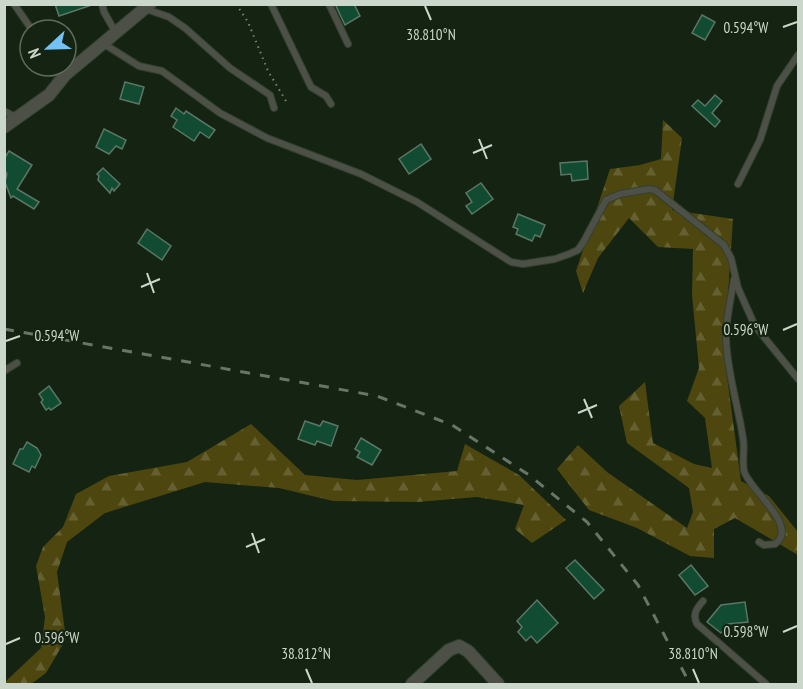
<svg xmlns="http://www.w3.org/2000/svg" width="803" height="689" font-family="'PT Sans Narrow',sans-serif">
<style>
.forest{fill:url(#forest-firs)}
.building{fill:#114b32;stroke:#5b7667;stroke-width:1.5}
.lines{fill:none;stroke-linecap:round;stroke-linejoin:round}
.lane-casing{stroke:#324130;stroke-width:8}
.street-casing{stroke:#324130;stroke-width:14}
.path{stroke:#798677;stroke-width:2;stroke-dasharray:1.5 4.5;stroke-linecap:butt}
.lane{stroke:#4d5046;stroke-width:6}
.street{stroke:#4d5046;stroke-width:12}
.rail{stroke:#697667;stroke-width:3;stroke-dasharray:10 10;stroke-linecap:butt}
.ticks{fill:none;stroke:#ccd7cb;stroke-width:2}
.ticks-label{font-size:15px;text-anchor:middle;fill:#ccd7cb;stroke:#152412;stroke-width:4.5;stroke-linejoin:round;paint-order:stroke}
</style>
<defs>
<pattern id="forest-firs" width="22" height="20" patternUnits="userSpaceOnUse" patternTransform="scale(1.5)"><rect width="22" height="20" fill="#4d460f"/><path d="M5 1l3.5 6h-7zM16 11l3.5 6h-7z" fill="#656031"/></pattern>
</defs>
<rect width="100%" height="100%" fill="#152412"/>
<g class="forest">
<path d="M663 120 682 138 672 210 733 219 724 354 741 481 769 496 798 532V555L735 518 714 529V558L690 556 637 528 589 510 557 469 578 445 607 472 687 528 693 512 689 488 627 443 619 406 645 382 653 443 694 464 712 468 705 418 687 401 699 368 692 295 693 249 658 247 629 218 598 258 583 293 576 271 610 169 640 165 661 159Z"/>
<path d="M251 424 305 475 357 480 457 471 465 444 519 475 566 520 532 543 515 529 524 505 477 497 418 502 333 501 279 488 205 482 105 513 67 542 57 572 66 639 46 673 31 684H5V682L41 648 45 617 36 566 43 547 63 527 76 494 109 476 187 462Z"/>
</g>
<g class="building">
<path d="M55 4H89V6L59 16Z"/>
<path d="M335 4H354L360 16 345 25Z"/>
<path d="M702 15 715 22 705 40 692 33Z"/>
<path d="M125 82 144 87 139 104 120 99Z"/>
<path d="M715 95 722 101 712 113 720 121 715 127 692 106 698 100 705 106Z"/>
<path d="M176 108 184 114 186 111 215 130 209 138 200 132 194 141 173 127 177 120 171 116Z"/>
<path d="M104 129 126 140 122 149 116 146 109 154 96 147Z"/>
<path d="M421 144 431 159 409 174 399 159Z"/>
<path d="M9 151 32 165 17 189 39 202 34 209 13 196 11 198 5 182 7 174 4 168V159Z"/>
<path d="M587 161 588 179 572 181 571 174 561 175 560 163Z"/>
<path d="M103 168 120 184 114 191 112 188 110 193 98 180 99 176 97 174Z"/>
<path d="M481 183 493 199 472 214 466 206 472 202 466 193Z"/>
<path d="M518 214 545 225 540 237 535 235 532 241 516 234 518 229 513 227Z"/>
<path d="M147 229 171 246 162 260 138 243Z"/>
<path d="M49 386 61 403 51 410 49 408 46 410 41 402 43 400 39 394Z"/>
<path d="M305 421 320 426 323 421 338 426 331 446 317 441 315 445 298 439Z"/>
<path d="M361 438 381 450 372 465 357 457 360 452 355 449Z"/>
<path d="M27 442 37 448 41 455 35 468 32 466 29 472 13 464 20 449H23Z"/>
<path d="M575 560 604 590 594 599 566 568Z"/>
<path d="M691 565 708 586 695 595 679 575Z"/>
<path d="M537 600 558 623 537 643 531 636 526 641 518 632 522 627 517 621Z"/>
<path d="M745 602 748 622 728 624 721 633 707 622 721 605Z"/>
</g>
<g class="lines">
<defs>
<g id="lane">
<path d="M14 4 32 30"/>
<path d="M102 4 104 12 116 33"/>
<path d="M271 4 311 87 326 96 331 104"/>
<path d="M329 4 348 44"/>
<path d="M146 9 169 17 185 28 230 68 270 95 274 108"/>
<path d="M104 44 139 66 162 71 220 113 267 138 361 174 417 202 511 262 523 264 555 259 569 254 578 250 584 241 606 200 620 194 649 189 655 190 724 245 731 258 738 288 755 326 798 379"/>
<path d="M4 111 17 118"/>
<path d="M738 184 760 140 777 86 798 55"/>
<path d="M734 279C731 299 726 318 726 338 727 372 738 405 743 438 745 449 742 460 744 471 749 490 800 526 775 544L764 545 759 542"/>
<path d="M4 371 17 363"/>
<path d="M703 601C697 608 692 614 697 624L766 684"/>
</g>
<g id="street">
<path d="M4 127 49 95 65 75 150 4"/>
<path d="M412 684 449 650 459 646 468 651 498 684"/>
</g>
</defs>
<use href="#lane" class="lane-casing"/>
<use href="#street" class="street-casing"/>
<path class="path" d="M236 4 248 22 268 71 286 101"/>
<use href="#lane" class="lane"/>
<use href="#street" class="street"/>
<path class="rail" d="M4 329 377 396 452 425 529 475 587 522 638 585 690 684"/>
</g>
<path class="ticks" d="M425 6 431 20M783 27 797 22M479 139 487 159M473 153 492 145M147 273 154 293M141 287 160 279M783 330 797 324M6 341 20 336M584 399 592 418M578 413 597 405M252 533 259 553M246 547 265 539M783 632 797 626M6 644 20 638M306 669 312 683M693 669 699 683"/>
<g class="ticks-label">
<text x="746" y="33">0.594°W</text>
<text x="431" y="40">38.810°N</text>
<text x="746" y="335">0.596°W</text>
<text x="57" y="341">0.594°W</text>
<text x="746" y="637">0.598°W</text>
<text x="57" y="643">0.596°W</text>
<text x="306" y="659">38.812°N</text>
<text x="693" y="659">38.810°N</text>
</g>
<rect width="803" height="689" fill="none" stroke="#ccd7cb" stroke-width="12"/>
<g transform="translate(48 48) rotate(248)"><circle r="28" fill="#152412" stroke="#5e6c5c" stroke-width="1.5"/>
<path d="M0-4.5L10 22L0 15L-10 22Z" fill="#73c1f5"/>
<text y="-9" font-size="16" font-weight="bold" text-anchor="middle" fill="#ccd7cb">N</text>
</g>
</svg>
